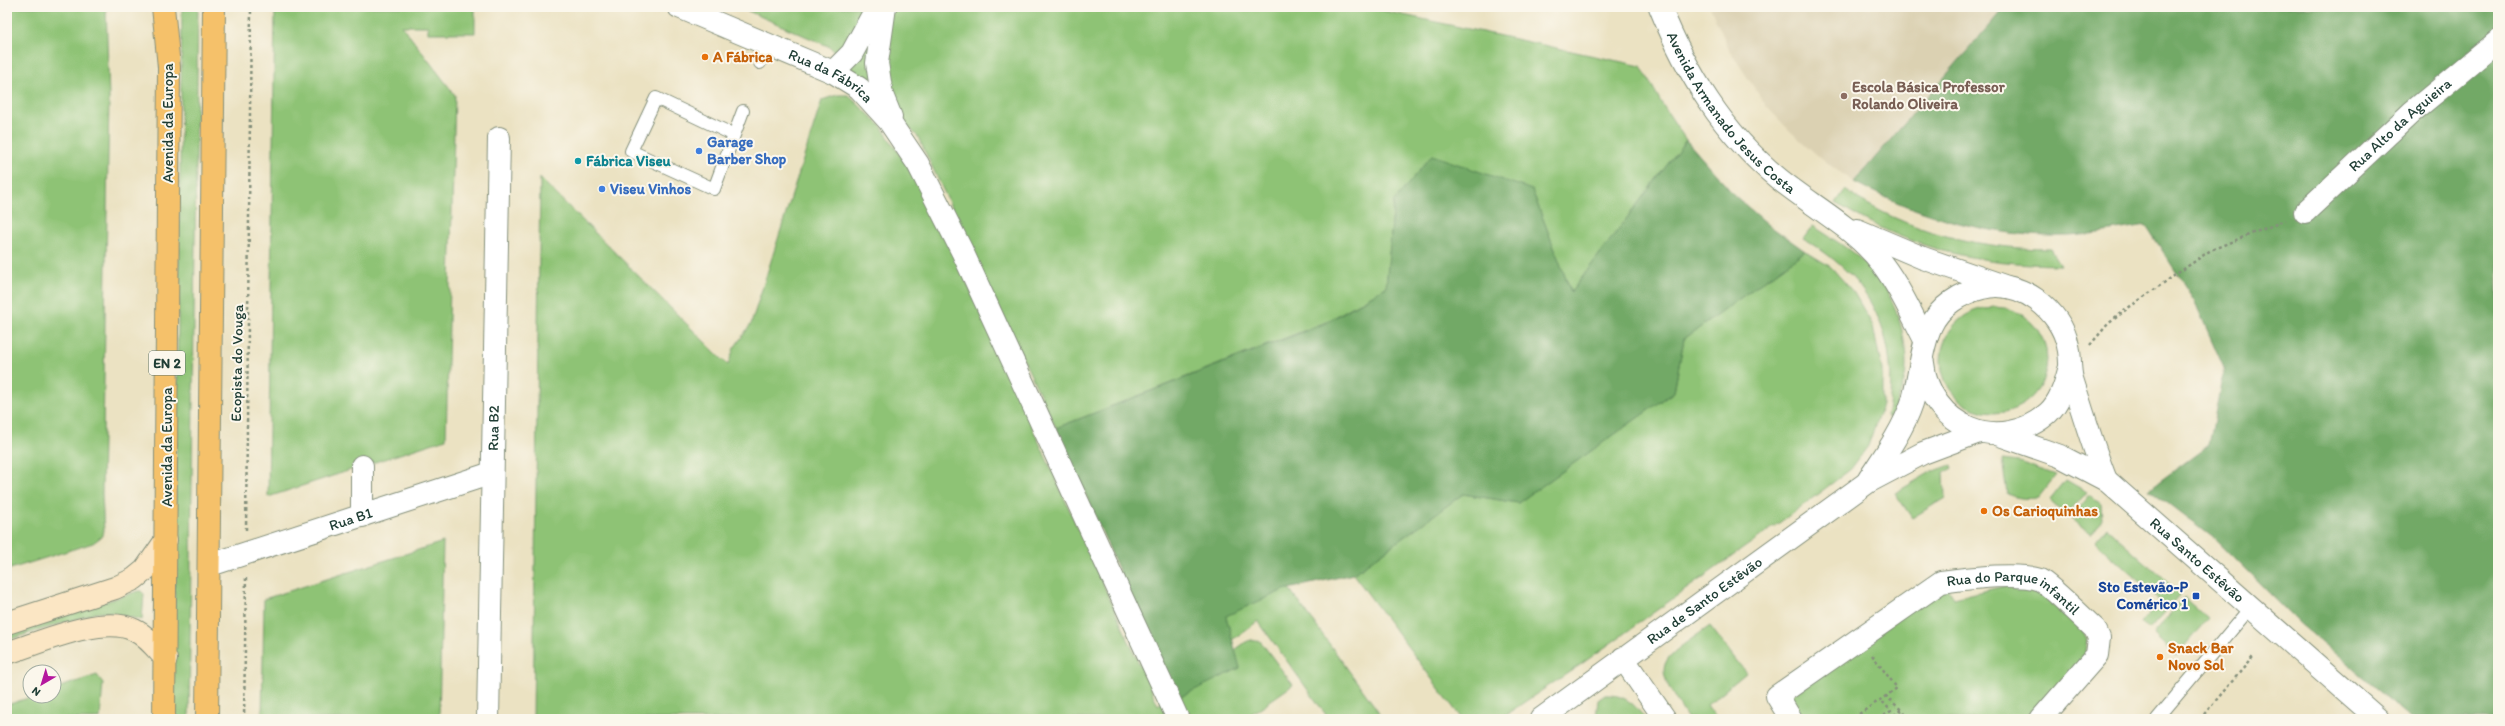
<svg xmlns="http://www.w3.org/2000/svg" width="2505" height="726" font-family="Itim,sans-serif">
<style>
.built{fill:#dbd1b2}
.green{fill:#8ec375;stroke:#568054}
.forest{fill:#72a966;stroke:#48734d}
.lines{fill:none;stroke-linecap:round;stroke-linejoin:round}
.service-casing{stroke:#85907b;stroke-width:14}
.minor-casing{stroke:#85907b;stroke-width:24}
.tertiary-casing{stroke:#85907b;stroke-width:24}
.secondary-casing{stroke:#85907b;stroke-width:24}
.primary-casing{stroke:#85907b;stroke-width:24}
.path{stroke:#85907b;stroke-width:2.5;stroke-dasharray:3 3;stroke-linecap:butt}
.service{stroke:#fff;stroke-width:12}
.minor{stroke:#fff;stroke-width:22}
.tertiary{stroke:#fff;stroke-width:22}
.secondary{stroke:#fbe6c4;stroke-width:22}
.primary{stroke:#f5c16b;stroke-width:22}
.food-dot{fill:#e8710a;stroke:#fbf7ec;stroke-width:1.5}
.education-dot{fill:#8d6e63;stroke:#fbf7ec;stroke-width:1.5}
.shop-dot{fill:#3f7fe0;stroke:#fbf7ec;stroke-width:1.5}
.culture-dot{fill:#0f9aa8;stroke:#fbf7ec;stroke-width:1.5}
.transit-dot{fill:#1a4fb4;stroke:#fbf7ec;stroke-width:1.5}
.labels{text-anchor:middle;stroke-width:4;stroke-linejoin:round;paint-order:stroke}
.shield{fill:#fbf7ec;stroke:#61756b;stroke-width:1}
.shield-label{font-size:14px;font-weight:bold;fill:#1f3d34}
.food-label{font-size:15px;font-weight:bold;fill:#c56008;stroke:#fbf7ec;text-anchor:start}
.street-label{font-size:15px;fill:#1f3d34;stroke:#fbf7ec}
.education-label{font-size:15px;font-weight:bold;fill:#785e54;stroke:#fbf7ec;text-anchor:start}
.shop-label{font-size:15px;font-weight:bold;fill:#366cbe;stroke:#fbf7ec;text-anchor:start}
.culture-label{font-size:15px;font-weight:bold;fill:#0d838f;stroke:#fbf7ec;text-anchor:start}
.transit-label{font-size:15px;font-weight:bold;fill:#164399;stroke:#fbf7ec;text-anchor:end}
</style>
<rect width="100%" height="100%" fill="#fbf7ec"/>
<filter id="ink" filterUnits="userSpaceOnUse"><feTurbulence type="fractalNoise" baseFrequency=".025" numOctaves="2"/><feDisplacementMap in="SourceGraphic" scale="8" xChannelSelector="R" yChannelSelector="G"/><feConvolveMatrix kernelMatrix="1 2 1 2 8 2 1 2 1" color-interpolation-filters="sRGB"/></filter>
<filter id="wash" filterUnits="userSpaceOnUse"><feTurbulence type="fractalNoise" baseFrequency=".012" numOctaves="4" result="noise"/><feDisplacementMap in="SourceGraphic" scale="16" xChannelSelector="R" yChannelSelector="G"/><feGaussianBlur stdDeviation="0.9" result="paint"/><feColorMatrix in="noise" values="0 0 0 0 0 0 0 0 0 0 0 0 0 0 0 0 0 1.4 0 .05"/><feComposite in="paint" operator="in"/></filter>
<g filter="url(#wash)">
<rect width="100%" height="100%" fill="#ebe2c2"/>
<path class="built" d="M1710 7H2005L1854 182 1824 161 1790 131 1767 107 1730 51Z"/>
<g class="green">
<path d="M7 7H106L109 98 102 494 104 531 101 537 93 543 7 570Z"/>
<path d="M182 7H198L189 719H173Z"/>
<path d="M275 7H475V33H428V26H402L455 95 446 439 268 497Z"/>
<path d="M739 7H1366L1641 66 1662 104 1686 140 1571 292 1532 190 1394 201 1386 287 1326 322 1056 428 918 137 830 47Z"/>
<path d="M837 95H848L881 126 930 201 1141 668 1208 619 1269 561 1384 719H1329L1258 621 1198 665 1201 647 1149 685 1158 705 1246 642C1252 639 1255 639 1261 642L1293 685 1244 719H533L540 178 728 365 734 348 751 324 822 100Z"/>
<path d="M1845 190C1906 232 1978 249 2051 249L2061 265C1974 264 1910 249 1836 203Z"/>
<path d="M1813 226C1830 237 1848 248 1863 261 1892 287 1906 328 1906 366 1906 384 1897 402 1891 418L1887 417C1902 341 1871 276 1803 239Z"/>
<path d="M1805 251 1831 267 1854 293 1873 326 1882 370V405L1868 446 1851 469 1786 518 1580 665 1499 719H1462L1353 574 1463 494 1518 503 1674 392 1684 339Z"/>
<circle cx="1994" cy="360" r="53"/>
<path d="M2002 460 2019 462 2056 475 2038 498C2026 499 2017 499 2007 493Z"/>
<path d="M1951 465 1952 469 1944 472 1945 498 1912 518 1895 493 1929 473Z"/>
<path d="M2066 480 2087 492 2069 513 2061 510 2050 500Z"/>
<path d="M2090 495 2101 503 2102 521 2091 534 2071 518Z"/>
<path d="M2107 528 2181 594 2149 630 2142 623 2160 600 2095 542Z"/>
<path d="M443 542 439 719H262L264 599Z"/>
<path d="M1945 584 1954 598 2008 585 2033 588 2083 631 2087 639 2084 659 2031 719H1799L1789 697Z"/>
<path d="M138 591H141L144 594 142 620 108 612 96 613 7 640V634Z"/>
<path d="M2184 597 2208 618 2176 656 2153 634Z"/>
<path d="M1710 626 1746 673 1707 705 1717 719H1688C1651 661 1656 664 1710 626Z"/>
<path d="M97 675 103 683 100 719H7V705L34 696H54V689Z"/>
<path d="M1605 695C1624 694 1635 704 1645 719H1599L1596 716 1598 700Z"/>
</g>
<g class="forest">
<path d="M2005 7H2498V719H2412L2299 623 2215 539 2149 489 2209 445 2224 368 2194 300 2146 225C2120 229 2093 235 2067 236 1994 238 1918 216 1854 182Z"/>
<path d="M1686 140 1735 196 1770 226 1805 251 1684 339 1674 392 1518 503 1463 494 1353 574 1284 590 1226 616 1240 668 1176 699 1056 428 1326 323 1386 287 1394 201 1432 155 1532 190 1571 292Z"/>
</g>
</g>
<g filter="url(#ink)">
<g class="lines">
<defs>
<g id="service">
<path d="M760 63 768 45"/>
<path d="M734 135 656 98 631 151 714 189 743 111"/>
<path d="M2157 719 2250 608"/>
</g>
<g id="minor">
<path id="s1" d="M679 7 833 72 859 88 889 121 918 164 962 251 1178 719"/>
<path d="M885 7 877 63 882 95 891 117"/>
<path id="s2" d="M1660 7C1687 74 1723 133 1779 179 1810 204 1847 224 1874 254 1896 279 1910 311 1925 340"/>
<path d="M833 72 852 53 877 7"/>
<path id="s3" d="M2305 212 2412 112 2498 41"/>
<path d="M1857 230 1923 258 2007 287"/>
<path d="M362 516V466"/>
<path id="s4" d="M210 565 492 473"/>
<path d="M1623 658 1665 719"/>
<path id="s5" d="M488 719 499 138"/>
<path id="s6" d="M1791 719 1777 696 1941 582C1963 579 2019 572 2040 580 2049 584 2085 620 2095 629L2099 638 2097 655 2041 719"/>
</g>
<g id="tertiary">
<path d="M1923 363C1929 426 1999 456 2048 413 2060 402 2065 385 2069 370"/>
<path id="s7" d="M1997 434 2060 456 2106 480 2378 719"/>
<path d="M1869 479C1885 455 1903 430 1912 403 1920 378 1920 350 1931 326 1940 306 1961 293 1982 288 2020 278 2061 310 2068 346 2071 357 2069 368 2072 379 2083 413 2093 447 2106 480"/>
<path id="s8" d="M1541 719 1868 482 1923 453 1979 432"/>
</g>
<g id="secondary">
<path d="M7 623 115 588 134 579 145 570 166 540"/>
<path d="M7 653C39 643 103 614 134 630 147 636 156 648 166 659"/>
</g>
<g id="primary">
<path d="M163 7 169 67 164 719"/>
<path d="M207 719 214 7"/>
</g>
</defs>
<use href="#service" class="service-casing"/>
<use href="#minor" class="minor-casing"/>
<use href="#tertiary" class="tertiary-casing"/>
<use href="#secondary" class="secondary-casing"/>
<use href="#primary" class="primary-casing"/>
<g class="path">
<path d="M2090 345 2108 324 2128 308 2211 250 2286 220"/>
<path d="M246 530 251 7"/>
<path d="M1872 655 1897 688 1886 696 1911 719"/>
<path d="M1859 714 1886 696"/>
<path d="M244 719 246 575"/>
<path d="M1879 719 1891 711 1881 700"/>
<path d="M1889 719 1901 710"/>
<path d="M2200 719 2253 657"/>
</g>
<use href="#service" class="service"/>
<use href="#minor" class="minor"/>
<use href="#tertiary" class="tertiary"/>
<use href="#secondary" class="secondary"/>
<use href="#primary" class="primary"/>
</g>
</g>
<g class="food-dot">
<circle cx="705" cy="57" r="4"/>
<circle cx="1984" cy="511" r="4"/>
<circle cx="2160" cy="657" r="4"/>
</g>
<circle class="education-dot" cx="1844" cy="96" r="4"/>
<g class="shop-dot">
<circle cx="699" cy="151" r="4"/>
<circle cx="602" cy="189" r="4"/>
</g>
<circle class="culture-dot" cx="578" cy="161" r="4"/>
<rect class="transit-dot" x="2192" y="592" width="8" height="8" rx="2"/>
<g class="labels">
<rect class="shield" x="149" y="351" width="36" height="24" rx="3"/>
<g class="shield-label">
<text x="167" y="368">EN 2</text>
</g>
<g class="food-label">
<text x="713" y="62">A Fábrica</text>
<text x="1992" y="516">Os Carioquinhas</text>
<text x="2168" y="653">Snack Bar<tspan x="2168" dy="17">Novo Sol</tspan></text>
</g>
<g class="street-label">
<text dy="5" stroke="none"><textPath href="#s1" startOffset="167">Rua da Fábrica</textPath></text>
<text dy="5" stroke="none"><textPath href="#s2" startOffset="129">Avenida Armanado Jesus Costa</textPath></text>
<text transform="translate(168 123) rotate(-90)" y="5">Avenida da Europa</text>
<text dy="5" stroke="none"><textPath href="#s3" startOffset="129">Rua Alto da Aguieira</textPath></text>
<text transform="translate(237 363) rotate(-89)" y="5">Ecopista do Vouga</text>
<text dy="5" stroke="none"><textPath href="#s5" startOffset="291">Rua B2</textPath></text>
<text transform="translate(167 447) rotate(-90)" y="5">Avenida da Europa</text>
<text dy="5" stroke="none"><textPath href="#s4" startOffset="148">Rua B1</textPath></text>
<text dy="5" stroke="none"><textPath href="#s7" startOffset="240">Rua Santo Estêvão</textPath></text>
<text dy="5" stroke="none"><textPath href="#s8" startOffset="202">Rua de Santo Estêvão</textPath></text>
<text dy="5" stroke="none"><textPath href="#s6" startOffset="304">Rua do Parque infantil</textPath></text>
</g>
<g class="education-label">
<text x="1852" y="92">Escola Básica Professor<tspan x="1852" dy="17">Rolando Oliveira</tspan></text>
</g>
<g class="shop-label">
<text x="707" y="147">Garage<tspan x="707" dy="17">Barber Shop</tspan></text>
<text x="610" y="194">Viseu Vinhos</text>
</g>
<g class="culture-label">
<text x="586" y="166">Fábrica Viseu</text>
</g>
<g class="transit-label">
<text x="2188" y="592">Sto Estevão-P<tspan x="2188" dy="17">Comérico 1</tspan></text>
</g>
</g>
<rect width="2505" height="726" fill="none" stroke="#fbf7ec" stroke-width="24"/>
<g transform="translate(42 684) rotate(218)"><circle r="19" fill="#fbf7ec" stroke="#a3ada2"/>
<path d="M0-3L7 15L0 10L-7 15Z" fill="#b5179e"/>
<text y="-6" font-size="11" font-weight="bold" text-anchor="middle" fill="#1f3d34">N</text>
</g>
</svg>
